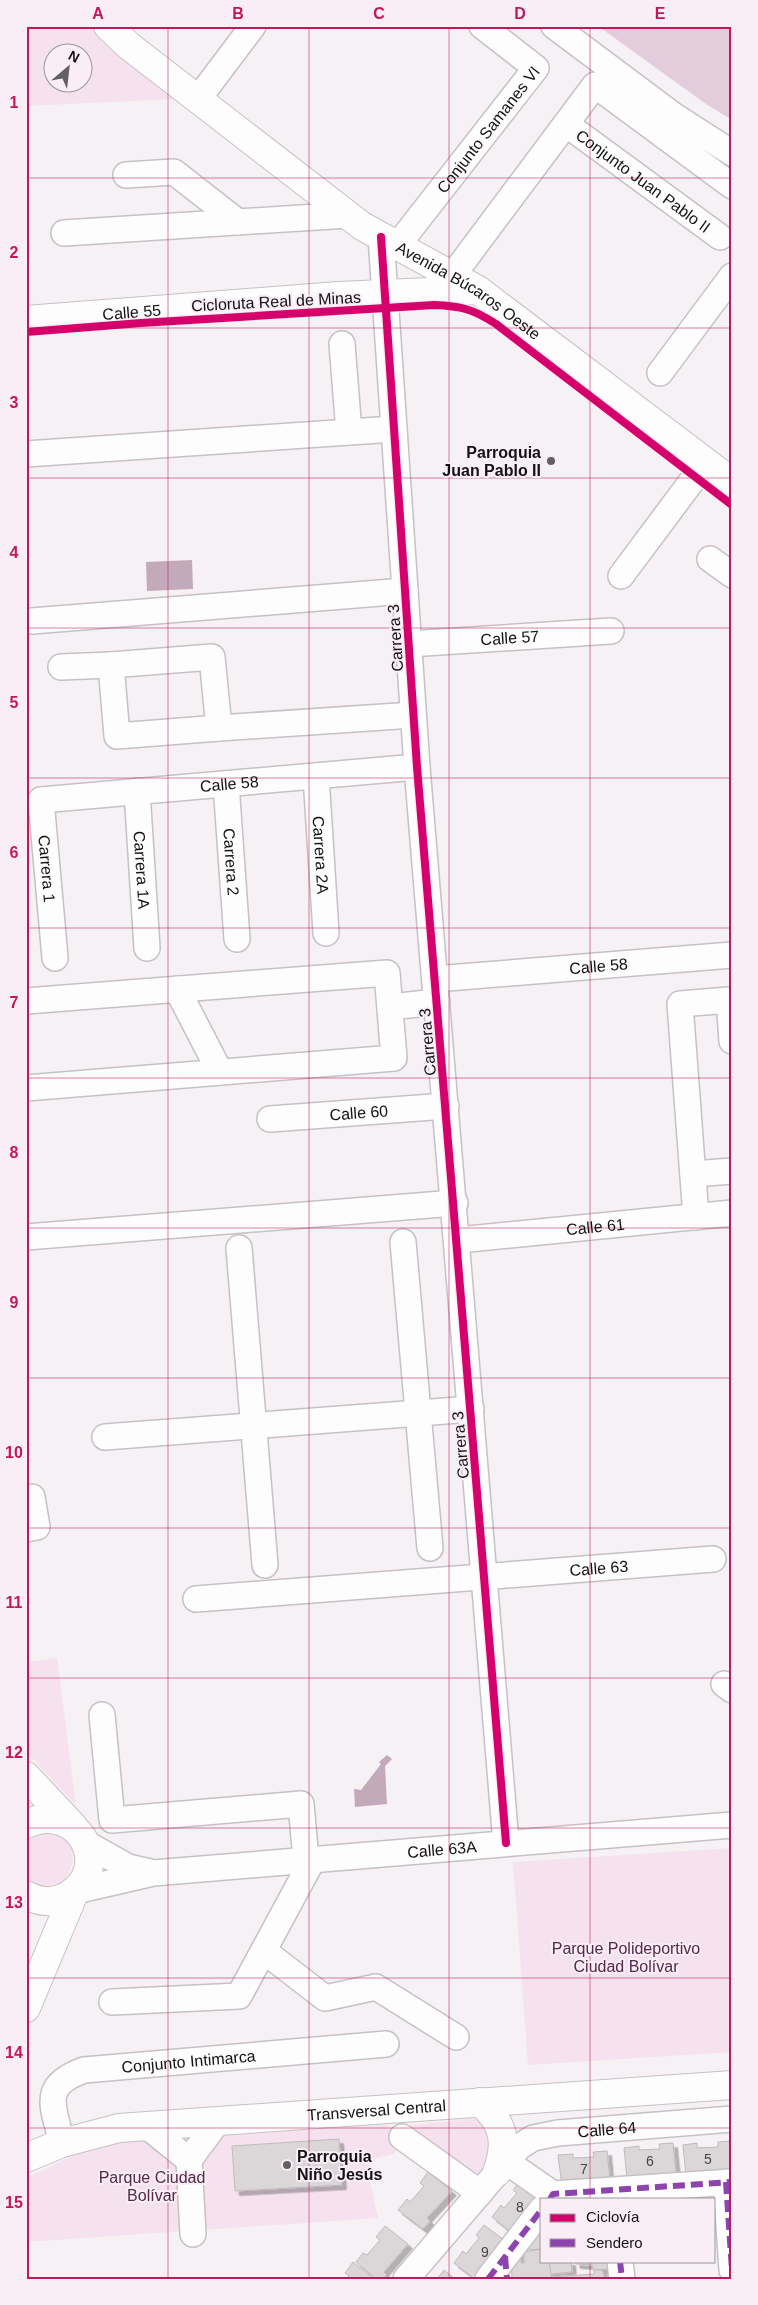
<svg xmlns="http://www.w3.org/2000/svg" width="758" height="2305" font-family="Arial,sans-serif">
<style>
.green{fill:#f5e2ee;fill-rule:evenodd}
.forest{fill:#e3cddc}
.water{fill:#c3aabb}
.building{fill:#dbd7d9;stroke:#bfbbbd;filter:url(#shadow)}
.lines{fill:none;stroke-linecap:round;stroke-linejoin:round}
.minor-casing{stroke:#c5c1c4;stroke-width:28}
.major-casing{stroke:#c5c1c4;stroke-width:30}
.minor{stroke:#fefdfd;stroke-width:25}
.major{stroke:#fefdfd;stroke-width:28}
.quiet{stroke:#8e44ad;stroke-width:6;stroke-dasharray:12 6;stroke-linecap:butt}
.cycleway-casing{stroke:#f9eef5;stroke-width:11}
.cycleway{stroke:#d6006c;stroke-width:8}
.grid{fill:none;stroke:#c2185b;stroke-width:1;stroke-opacity:0.55}
.poi-dot{fill:#645f62;stroke:#f9eef5;stroke-width:2}
.labels{text-anchor:middle;stroke-width:4;stroke-linejoin:round;paint-order:stroke}
.number-label{font-size:14px;fill:#484447}
.street-label{font-size:16px;fill:#151114;stroke:#f9eef5}
.poi-label{font-size:16px;font-weight:bold;fill:#151114;stroke:#f9eef5;text-anchor:end}
.park-label{font-size:16px;fill:#552849;stroke:#f9eef5}
.neatline{fill:none;stroke:#c2185b;stroke-width:2}
.grid-label{font-size:16px;text-anchor:middle;font-weight:bold;fill:#c2185b}
</style>
<defs>
<filter id="shadow"><feDropShadow dx="4.5" dy="4.5" stdDeviation="0" flood-color="#0004"/></filter>
</defs>
<rect width="100%" height="100%" fill="#f6f1f4"/>
<g class="green">
<path d="M26 26H91L117 53 174 99 26 106ZM52 52H82V82H52Z"/>
<path d="M57 1658 76 1805 26 1752V1662Z"/>
<path d="M41 1833C100 1831 66 1915 26 1877V1841Z"/>
<path d="M732 1848V2052L528 2065 513 1862Z"/>
<path d="M486 2117 494 2154 473 2179 404 2126Z"/>
<path d="M387 2125 403 2144 393 2154 371 2159 368 2173 378 2218 26 2242V2178L83 2150 147 2138Z"/>
</g>
<path class="forest" d="M598 26H732V120L706 104Z"/>
<g class="water">
<path d="M192 560 193 589 147 591 146 562Z"/>
<path d="M387 1755 392 1759 385 1766 387 1804 355 1807 354 1789 361 1790 381 1764 379 1762Z"/>
</g>
<g class="building">
<path d="M339 2139 342 2185 235 2191 232 2146Z"/>
<path d="M731 2141 732 2171 697 2172V2175L686 2176 683 2145 697 2143V2148L718 2147V2142Z"/>
<path d="M673 2143 676 2173 639 2175V2178L627 2179 624 2148 639 2146V2150L660 2149 659 2144Z"/>
<path d="M607 2151 610 2181 562 2186 558 2155 573 2154V2158L594 2157 593 2152Z"/>
<path d="M428 2172 452 2191 427 2218 430 2221 423 2229 398 2210 407 2199 410 2202 424 2186 420 2183Z"/>
<path d="M522 2179 544 2199 516 2236 492 2217 501 2205 504 2208 517 2193 513 2190Z"/>
<path d="M484 2225 508 2243 481 2279H475L454 2263 463 2251 466 2254 479 2238 476 2235Z"/>
<path d="M385 2226 408 2244 384 2272 387 2275 383 2279H376L356 2262 363 2253 367 2255 380 2240 376 2237Z"/>
<path d="M541 2230H542V2249L528 2250 526 2234H541Z"/>
<path d="M542 2249V2261H549L552 2279H512L511 2252H521V2263H524V2252Z"/>
<path d="M549 2261H571L572 2272 551 2274Z"/>
<path d="M575 2261H616L608 2266 610 2269 594 2270 592 2265 576 2264Z"/>
<path d="M353 2262 374 2279H347L349 2276 345 2273Z"/>
<path d="M444 2270 455 2279H437Z"/>
<path d="M594 2270H602L605 2279H552V2277L594 2274Z"/>
</g>
<g class="lines">
<defs>
<g id="minor">
<path d="M554 26 673 115 732 153"/>
<path d="M198 99 253 26"/>
<path id="s1" d="M566 124 720 237"/>
<path d="M126 175 174 172 238 222"/>
<path d="M64 233 348 215"/>
<path d="M381 237 417 767 506 1843"/>
<path id="s2" d="M397 246 536 68 482 26"/>
<path d="M453 275 595 85 732 186"/>
<path d="M342 344 349 432"/>
<path d="M660 373 732 276"/>
<path d="M26 454 394 429"/>
<path d="M710 559 732 575"/>
<path d="M621 576 706 462"/>
<path d="M32 621 405 591"/>
<path id="s3" d="M409 644 611 631"/>
<path d="M212 657 219 728 117 736 111 665Z"/>
<path d="M61 667 111 665"/>
<path d="M219 728 413 715"/>
<path id="s4" d="M316 776 326 933"/>
<path id="s5" d="M226 784 237 939"/>
<path id="s6" d="M137 791 147 948"/>
<path id="s7" d="M41 800 417 767"/>
<path id="s8" d="M41 800 55 958"/>
<path id="s9" d="M435 979 732 955"/>
<path d="M177 989 220 1072"/>
<path d="M26 1001 387 973 394 1058 26 1088"/>
<path d="M390 1007 437 1002"/>
<path id="s10" d="M270 1119 446 1106"/>
<path d="M693 1174 732 1171"/>
<path d="M696 1217 680 1004 729 1000 732 1041"/>
<path d="M26 1237 455 1203"/>
<path id="s11" d="M458 1240 732 1213"/>
<path d="M403 1242 430 1548"/>
<path d="M239 1248 265 1565"/>
<path d="M105 1437 471 1409"/>
<path d="M26 1529 37 1527 32 1497"/>
<path id="s12" d="M196 1599 713 1559"/>
<path d="M724 1684 732 1690"/>
<path d="M102 1715 112 1820 301 1804 306 1860"/>
<path d="M87 1844 128 1867 150 1872"/>
<path id="s13" d="M75 1891 153 1873 732 1825"/>
<path d="M264 1951 325 1998 376 1987 456 2037"/>
<path d="M112 2002 239 1996 313 1859"/>
<path d="M147 2126 189 2160 218 2121"/>
<path d="M402 2137 480 2193"/>
<path id="s14" d="M62 2143C53 2105 40 2086 84 2070L386 2044"/>
<path d="M189 2160 193 2234"/>
<path d="M507 2162 553 2194"/>
<path d="M726 2182 732 2270"/>
<path d="M553 2194 732 2182"/>
<path d="M620 2261 622 2279"/>
<path id="s15" d="M406 2279 519 2147 533 2138 558 2133 732 2119"/>
<path d="M488 2279 542 2209"/>
</g>
<g id="major">
<path id="s16" d="M108 26 129 46 362 226 478 290 732 482"/>
<path id="s17" d="M26 320 338 296 476 290"/>
<path d="M26 1776 73 1826"/>
<path d="M26 1824C78 1800 115 1868 67 1896 54 1904 39 1902 26 1895"/>
<path d="M26 2008 75 1891"/>
<path d="M480 2102C504 2123 508 2142 497 2172"/>
<path id="s18" d="M26 2158 62 2143 119 2128 732 2085"/>
</g>
</defs>
<use href="#minor" class="minor-casing"/>
<use href="#major" class="major-casing"/>
<use href="#minor" class="minor"/>
<use href="#major" class="major"/>
<g class="quiet">
<path d="M726 2182 732 2270"/>
<path d="M550 2199 553 2194 732 2182"/>
<path d="M505 2257 507 2279"/>
<path d="M620 2261 622 2279"/>
<path d="M488 2279 542 2209"/>
</g>
<defs>
<g id="cycleway">
<path d="M381 237 417 767 506 1843"/>
<path d="M26 332 141 323 434 305C461 306 473 309 496 324L732 505"/>
</g>
</defs>
<use href="#cycleway" class="cycleway-casing"/>
<use href="#cycleway" class="cycleway"/>
</g>
<path class="grid" d="M168 26V2279M309 26V2279M449 26V2279M590 26V2199M26 178H732M26 328H732M26 478H732M26 628H732M26 778H732M26 928H732M26 1078H732M26 1228H732M26 1378H732M26 1528H732M26 1678H732M26 1828H732M26 1978H732M26 2128H732M590 2261V2279"/>
<g class="poi-dot">
<circle cx="551" cy="461" r="5"/>
<circle cx="287" cy="2165" r="5"/>
</g>
<g class="labels">
<g class="number-label">
<text x="708" y="2164">5</text>
<text x="650" y="2166">6</text>
<text x="584" y="2174">7</text>
<text x="520" y="2212">8</text>
<text x="485" y="2257">9</text>
</g>
<g class="street-label">
<text dy="6" stroke="none"><textPath href="#s2" startOffset="148">Conjunto Samanes VI</textPath></text>
<text dy="6" stroke="none"><textPath href="#s1" startOffset="96">Conjunto Juan Pablo II</textPath></text>
<text dy="6" stroke="none"><textPath href="#s16" startOffset="448">Avenida Búcaros Oeste</textPath></text>
<text transform="translate(276 301) rotate(-3)" y="6">Cicloruta Real de Minas</text>
<text dy="6" stroke="none"><textPath href="#s17" startOffset="106">Calle 55</textPath></text>
<text dy="6" stroke="none"><textPath href="#s3" startOffset="101">Calle 57</textPath></text>
<text transform="translate(395 638) rotate(-94)" y="6">Carrera 3</text>
<text dy="6" stroke="none"><textPath href="#s7" startOffset="189">Calle 58</textPath></text>
<text dy="6" stroke="none"><textPath href="#s4" startOffset="79">Carrera 2A</textPath></text>
<text dy="6" stroke="none"><textPath href="#s5" startOffset="78">Carrera 2</textPath></text>
<text dy="6" stroke="none"><textPath href="#s8" startOffset="69">Carrera 1</textPath></text>
<text dy="6" stroke="none"><textPath href="#s6" startOffset="79">Carrera 1A</textPath></text>
<text dy="6" stroke="none"><textPath href="#s9" startOffset="164">Calle 58</textPath></text>
<text transform="translate(427 1042) rotate(-95)" y="6">Carrera 3</text>
<text dy="6" stroke="none"><textPath href="#s10" startOffset="89">Calle 60</textPath></text>
<text dy="6" stroke="none"><textPath href="#s11" startOffset="138">Calle 61</textPath></text>
<text transform="translate(460 1445) rotate(-95)" y="6">Carrera 3</text>
<text dy="6" stroke="none"><textPath href="#s12" startOffset="404">Calle 63</textPath></text>
<text dy="6" stroke="none"><textPath href="#s13" startOffset="370">Calle 63A</textPath></text>
<text dy="6" stroke="none"><textPath href="#s14" startOffset="195">Conjunto Intimarca</textPath></text>
<text dy="6" stroke="none"><textPath href="#s18" startOffset="356">Transversal Central</textPath></text>
<text dy="6" stroke="none"><textPath href="#s15" startOffset="265">Calle 64</textPath></text>
</g>
<g class="poi-label">
<text x="541" y="458">Parroquia<tspan x="541" dy="18">Juan Pablo II</tspan></text>
<text x="297" y="2162" text-anchor="start">Parroquia<tspan x="297" dy="18">Niño Jesús</tspan></text>
</g>
<g class="park-label">
<text x="626" y="1954">Parque Polideportivo<tspan x="626" dy="18">Ciudad Bolívar</tspan></text>
<text x="152" y="2183">Parque Ciudad<tspan x="152" dy="18">Bolívar</tspan></text>
</g>
</g>
<rect width="758" height="2305" fill="none" stroke="#f9eef5" stroke-width="55"/>
<rect x="540" y="2198" width="175" height="65" fill="#f9eef5" stroke="#9e969b"/>
<rect x="550" y="2214" width="25" height="8" fill="#d6006c" stroke="#9e969b"/>
<text x="586" y="2222" font-size="15" fill="#151114">Ciclovía</text>
<rect x="550" y="2239" width="25" height="8" fill="#8e44ad" stroke="#9e969b"/>
<text x="586" y="2248" font-size="15" fill="#151114">Sendero</text>
<g transform="translate(68 68) rotate(28)"><circle r="24" fill="#f9eef5" stroke="#9e969b"/>
<path d="M0-4L9 19L0 12L-9 19Z" fill="#645f62"/>
<text y="-8" font-size="14" font-weight="bold" text-anchor="middle" fill="#151114">N</text>
</g>
<rect x="28" y="28" width="702" height="2250" class="neatline"/>
<g class="grid-label">
<text x="98" y="19">A</text>
<text x="238" y="19">B</text>
<text x="379" y="19">C</text>
<text x="520" y="19">D</text>
<text x="660" y="19">E</text>
<text x="14" y="108">1</text>
<text x="14" y="258">2</text>
<text x="14" y="408">3</text>
<text x="14" y="558">4</text>
<text x="14" y="708">5</text>
<text x="14" y="858">6</text>
<text x="14" y="1008">7</text>
<text x="14" y="1158">8</text>
<text x="14" y="1308">9</text>
<text x="14" y="1458">10</text>
<text x="14" y="1608">11</text>
<text x="14" y="1758">12</text>
<text x="14" y="1908">13</text>
<text x="14" y="2058">14</text>
<text x="14" y="2208">15</text>
</g>
</svg>
